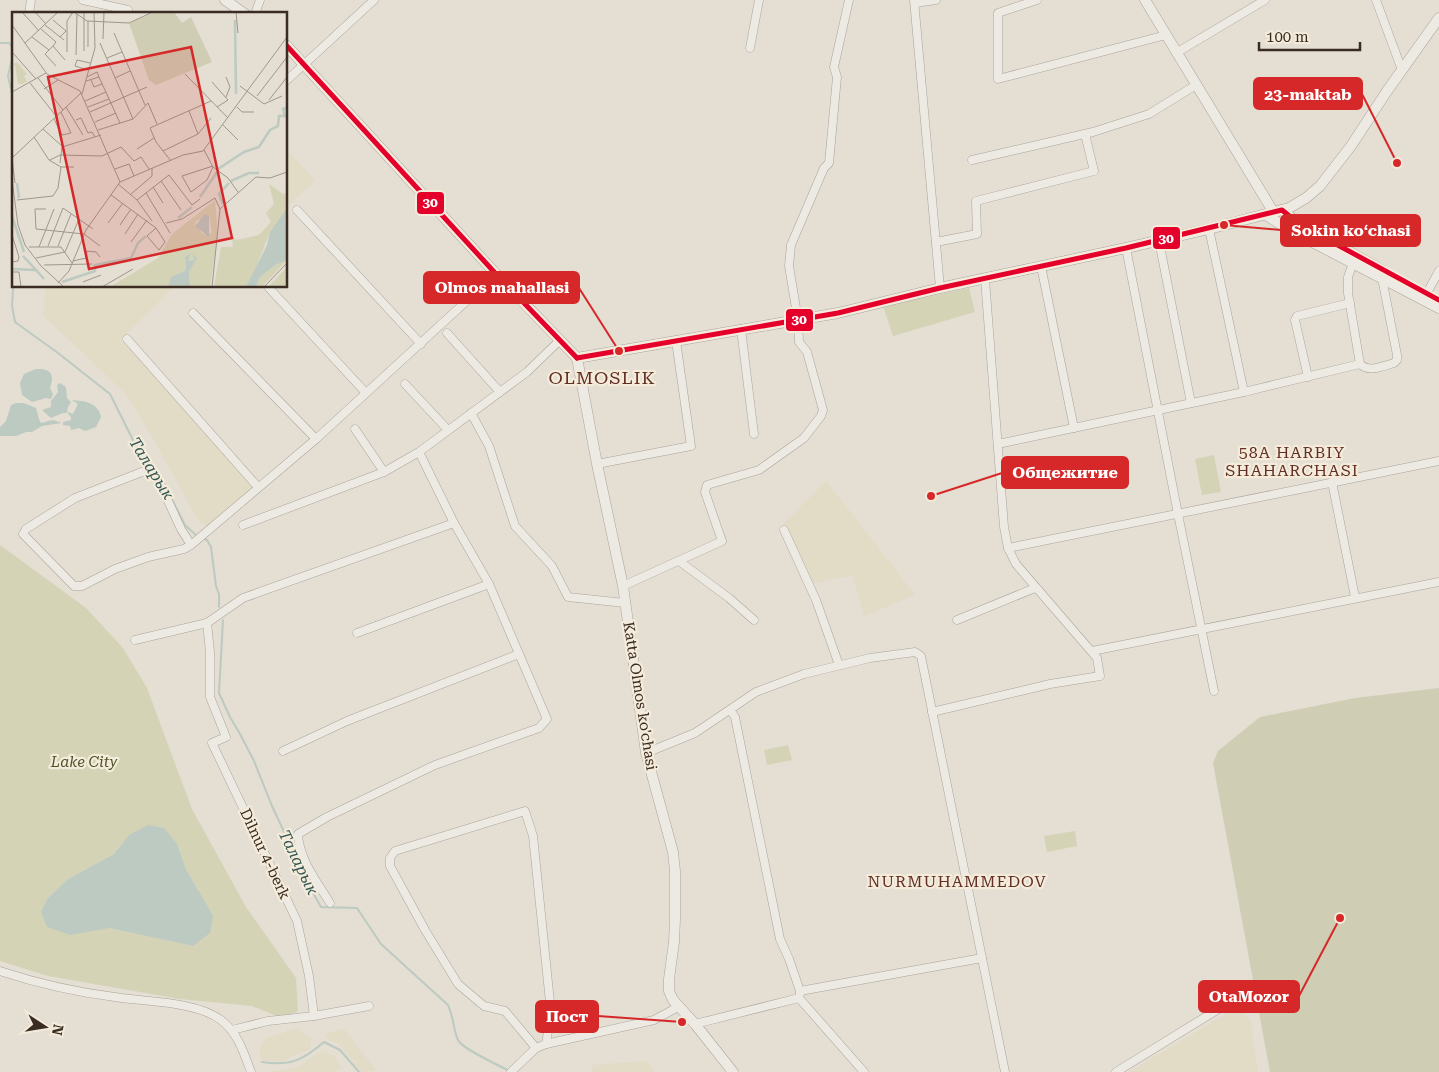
<svg xmlns="http://www.w3.org/2000/svg" width="1439" height="1072" font-family="'Roboto Serif',serif">
<style>
.farmland{fill:#e2dbc5}
.green{fill:#d4d3b6;fill-rule:evenodd}
.cemetery{fill:#cfceb5}
.water{fill:#bccac1}
.lines{fill:none;stroke-linecap:round;stroke-linejoin:round}
.stream{stroke:#bccac1;stroke-width:2}
.minor-casing{stroke:#aaa49b;stroke-width:9}
.tertiary-casing{stroke:#aaa49b;stroke-width:11}
.minor{stroke:#edeae3;stroke-width:8}
.tertiary{stroke:#edeae3;stroke-width:10}
.bus-1-casing{stroke:#f4ebda;stroke-width:9}
.bus-1{stroke:#e4002b;stroke-width:5}
.labels{text-anchor:middle;stroke-width:4.5;stroke-linejoin:round;paint-order:stroke}
.street-label{font-size:15px;fill:#3a2c22;stroke:#f4ebda}
.park-label{font-size:15px;font-style:italic;fill:#4c552a;stroke:#f4ebda}
.neighbourhood-label{font-size:16px;letter-spacing:1px;fill:#632f25;stroke:#f4ebda}
.water-label{font-size:16px;font-style:italic;fill:#335854;stroke:#f4ebda}
.quarter-label{font-size:18px;letter-spacing:1px;fill:#632f25;stroke:#f4ebda}
.inset-river{fill:none;stroke:#bccac1;stroke-width:2.5}
.inset-road{fill:none;stroke:#a0978c;stroke-width:1}
.view{fill:#d62828;fill-opacity:0.15;stroke:#d62828;stroke-width:2.5}
.inset-edge{fill:none;stroke:#3a2c22;stroke-width:2.5}
.leader{fill:none;stroke:#d62828;stroke-width:2}
.callout-dot{fill:#d62828;stroke:#f4ebda;stroke-width:2}
.callout{fill:#d62828;stroke:#d62828;stroke-width:2}
.callout-label{font-size:16px;text-anchor:middle;font-weight:bold;fill:#fff}
.line-badge{stroke:#f4ebda;stroke-width:2}
.badge-label{font-size:14px;text-anchor:middle;font-weight:bold;fill:#fff}
</style>
<rect width="100%" height="100%" fill="#e4ded3"/>
<g class="farmland">
<path d="M286 149 315 181 286 207Z"/>
<path d="M46 286H175L120 340 134 353 255 486 209 528 197 518 153 438 126 394 43 315Z"/>
<path d="M826 481 915 595 864 616 853 575 807 585 779 529Z"/>
<path d="M1238 1007 1250 1019 1258 1072H1129Z"/>
<path d="M296 1029 311 1038 310 1049 280 1062 260 1060V1046L267 1038Z"/>
<path d="M344 1029 376 1070 362 1072 339 1044 325 1038 328 1033Z"/>
<path d="M323 1051 334 1056 341 1068 334 1072H265L296 1068Z"/>
<path d="M646 1061 654 1072H592L593 1065Z"/>
</g>
<g class="green">
<path d="M969 288 975 312 893 336 883 306Z"/>
<path d="M1214 455 1221 492 1202 495 1195 459Z"/>
<path d="M0 545 86 608 123 648 147 688 192 809 246 907 296 978 298 1011 282 1018 252 1006 180 999 48 976 0 961ZM129 835 177 844 186 869 199 891 193 946 109 928 48 898 68 879 114 854Z"/>
<path d="M788 745 792 760 767 765 764 750Z"/>
<path d="M1075 831 1077 846 1047 852 1044 836Z"/>
</g>
<path class="cemetery" d="M1439 688V1072H1270L1213 763 1218 751 1260 717 1355 698Z"/>
<g class="water">
<path d="M36 369C51 368 55 375 50 388L53 394 51 399 46 398 32 402 22 395 20 383 24 374Z"/>
<path d="M60 383 66 387 67 398 71 402 68 407 67 413H63L51 418 42 410 51 407V401L58 392 57 385Z"/>
<path d="M72 400C84 401 98 402 101 417L96 427 85 431 79 428 71 430 70 426 63 425V422L71 420V417L68 414V412L73 414 78 404Z"/>
<path d="M16 403H24L36 408 39 419 41 423 53 420 62 423 42 426 32 432H26L16 436H0V427L6 421 11 405Z"/>
<path d="M148 825 164 828 177 844 186 869 213 916 210 933 193 946 109 928 70 935 47 927 41 912 48 898 68 879 114 854 129 835Z"/>
</g>
<g class="lines">
<g class="stream">
<path d="M0 43H9L14 49"/>
<path d="M14 50 8 76 12 93 14 113"/>
<path d="M14 275 12 306 15 322 58 353 110 394 139 452 159 475"/>
<path d="M164 484 185 525 197 536"/>
<path d="M204 539 207 540 211 547 216 586 219 594V607"/>
<path d="M223 620 219 693 230 717 240 734 254 761 272 806 295 855 298 866 321 907 357 908 381 944 448 1005C454 1018 453 1029 458 1040 462 1049 499 1065 509 1071"/>
<path d="M262 1062C290 1066 302 1061 324 1042L340 1050 359 1072"/>
</g>
<defs>
<g id="minor">
<path d="M83 0 128 10 127 14"/>
<path d="M914 0 940 288"/>
<path d="M1037 0 998 13V79L1166 35"/>
<path d="M1376 0 1402 70"/>
<path d="M915 3 936 0"/>
<path d="M29 14 31 0"/>
<path d="M255 14 260 0"/>
<path d="M750 48 759 0"/>
<path d="M1176 53 1265 0"/>
<path d="M286 81 374 0"/>
<path d="M972 160 1093 132 1149 114 1196 85"/>
<path d="M297 210 421 344"/>
<path d="M1209 229 1244 392"/>
<path d="M1159 241 1191 403"/>
<path d="M936 242 977 234 976 201 1094 171 1085 134"/>
<path d="M1126 248 1178 514 1214 691"/>
<path d="M1041 266 1074 428"/>
<path d="M269 288 366 393"/>
<path d="M1427 293 1439 271"/>
<path d="M193 313 316 439"/>
<path d="M741 329 754 434"/>
<path d="M447 333 500 392"/>
<path d="M127 339 258 487"/>
<path d="M1360 364C1369 373 1383 366 1394 363L1397 360V355L1382 278"/>
<path d="M1308 377 1295 320 1297 316 1350 303"/>
<path d="M405 384 448 430"/>
<path d="M471 413 489 446 515 526 552 566 568 597 625 603"/>
<path d="M355 429 384 472"/>
<path d="M998 444 1244 392 1360 364 1348 293V277L1353 263"/>
<path d="M597 464 691 446 676 341"/>
<path d="M1332 482 1355 597"/>
<path d="M243 525 384 472 419 452 527 372 560 340"/>
<path d="M784 530 816 600 839 665"/>
<path d="M191 545 181 529 158 479 147 470 75 498 26 529 23 534 74 586H82L115 569 148 557 184 549 191 545 316 439 496 274"/>
<path d="M1008 548 1439 461"/>
<path d="M679 561 729 598 754 620"/>
<path d="M623 586 722 541 705 492 707 485 759 470 804 438 821 416 823 410 807 352 799 342 798 320 789 266 791 245 824 168 829 163 837 77 834 67 849 0"/>
<path d="M957 620 1035 588"/>
<path d="M207 623 210 652V697L226 737 212 743 297 921 309 976 314 1016 268 1021 232 1030"/>
<path d="M357 633 489 584"/>
<path d="M135 640 207 623 243 598 454 523"/>
<path d="M1092 651 1439 582"/>
<path d="M730 710 735 717 780 939 789 959 800 991 982 958"/>
<path d="M932 712 1050 684 1100 676 1097 658 1016 564 1008 548 1004 527 985 279"/>
<path d="M283 751 347 721 519 654"/>
<path d="M646 753 695 733 756 692 804 674 870 658 915 652 921 656 1005 1072"/>
<path d="M330 903C317 882 299 859 298 834L327 817 435 765 539 728 547 719 489 584 454 523 419 452"/>
<path d="M0 971C36 983 76 992 115 997 146 1002 196 1001 221 1020 238 1033 244 1053 251 1072"/>
<path d="M800 993 799 998 864 1072"/>
<path d="M314 1016 369 1006"/>
<path d="M695 1024 799 998"/>
<path d="M536 1048 505 1011 484 1006 458 984 425 930 390 866V858L395 851 525 811 533 836 551 1012 546 1044"/>
<path d="M511 1072 536 1048 546 1044 654 1020 678 1007"/>
<path d="M1116 1072 1251 989"/>
</g>
<g id="tertiary">
<path d="M225 0 245 14"/>
<path d="M1145 0 1274 213"/>
<path d="M286 45 496 274 577 358"/>
<path d="M1282 210 1299 224 1382 270"/>
<path d="M1266 215 1293 232 1439 308"/>
<path d="M577 358 838 313 940 288 1126 248 1209 229 1289 208 1306 198 1320 186 1351 146 1387 91 1439 18"/>
<path d="M577 358 597 464 623 586 646 753 673 852 675 871V919L674 942 669 979V991L673 1000 695 1024 733 1072"/>
</g>
</defs>
<use href="#minor" class="minor-casing"/>
<use href="#tertiary" class="tertiary-casing"/>
<use href="#minor" class="minor"/>
<use href="#tertiary" class="tertiary"/>
<defs>
<g id="bus-1">
<path d="M286 45 496 274 577 358"/>
<path d="M577 358 838 313 940 288 1126 248 1282 210 1299 224 1439 300"/>
</g>
</defs>
<use href="#bus-1" class="bus-1-casing"/>
<use href="#bus-1" class="bus-1"/>
</g>
<g class="labels">
<g class="street-label">
<text transform="translate(640 696) rotate(81)" y="5">Katta Olmos ko'chasi</text>
<text transform="translate(265 854) rotate(65)" y="5">Dilnur 4-berk</text>
</g>
<g class="park-label">
<text x="84" y="767">Lake City</text>
</g>
<g class="neighbourhood-label">
<text x="1292" y="458">58A HARBIY<tspan x="1292" dy="18">SHAHARCHASI</tspan></text>
<text x="957" y="887">NURMUHAMMEDOV</text>
</g>
<g class="water-label">
<text transform="translate(152 468) rotate(58)" y="6">Таларык</text>
<text transform="translate(299 862) rotate(64)" y="6">Таларык</text>
</g>
<g class="quarter-label">
<text x="602" y="384">OLMOSLIK</text>
</g>
</g>
<g transform="translate(12 12)">
<rect width="275" height="275" fill="#e4ded3"/>
<path d="M5 50 15 62 12 64 15 69 11 72H6L3 53H0ZM257 172 271 182 275 181V196L258 220 241 263 234 275H202L209 235H221L220 225 224 228 247 223 259 210 254 201 262 192ZM203 188 206 223 198 275H178L177 260 185 246 181 241 182 248 176 249 178 240 173 245 174 258 159 265 156 275H98L146 246 160 222ZM197 204 200 221 192 223 183 213 184 209ZM275 248 250 275H244L247 266 263 253ZM275 255V275H256L263 268Z" fill="#d4d3b6" fill-rule="evenodd"/>
<path d="M144 0H162L170 11 179 5 200 50 144 73 137 68 117 11Z" fill="#cfceb5"/>
<path d="M275 196V248L263 253 247 266 244 275H234L255 233 258 220ZM193 202 197 204V225L183 214ZM179 240 176 249 182 248 181 241 185 246 177 260 178 275H156L159 265 174 258 173 245Z" fill="#bccac1"/>
<path class="inset-river" d="M223 8 224 82M206 157 232 140 247 135 258 118 266 114 267 104H273L271 97 275 96M219 169 237 161H247M5 171 7 186M188 185 205 160M211 192 207 182 217 171M0 204 12 240M166 206 180 195M11 244 24 258M0 257 24 258 32 267M50 270 83 259V253L119 246 126 231 134 224"/>
<path class="inset-road" d="M23 0 34 12M62 0 75 9 117 11 141 0M224 0 226 21M11 1 27 19M41 8 54 19 48 25M0 13 35 62 68 79 108 170M33 13 52 28M29 17 44 30 41 34M102 21 133 93M20 25 37 38M91 27 92 0M13 31 46 0M88 31 121 107M76 35V9M72 39V0M0 40 24 67M55 40V9L61 0M64 43 65 2M95 46 110 40M44 54 33 42 41 34 53 48M76 58 63 54 65 48 78 51M173 62 216 106M75 65 85 60 87 65M214 65 218 75 214 85M26 66 51 98M103 66 118 59M79 68 82 75 90 72M74 69 87 65 108 111M200 70 216 88 205 95M18 71 44 104M228 74 252 92 270 84M32 77 46 68M0 80 34 61M70 82 83 36 82 0M245 84 275 45M257 88 275 65M73 89 94 80M54 95 71 123M76 95 97 87M225 95 230 100H242M78 100 135 75M42 107 50 123 59 121 49 100M64 108 69 106 76 121 80 120 83 125M83 110 104 101M211 113 226 128M31 117 51 135M86 118 121 107 136 91 145 112M186 122 199 106M22 125 37 148 49 155H62M125 137 142 126M192 138 201 155 216 166 226 180M151 139 186 122 177 99M0 146 69 81M0 147 3 171M38 148 48 143 90 144 109 135 122 149 129 145 137 157M159 149 144 130 138 116 199 89M48 151 50 135 89 123M201 154 170 164 179 180 195 168 201 155M103 157 117 152 122 164M0 168 6 213 13 233 29 254 52 275M149 169 169 198M108 170 171 143 191 139 275 25M106 172 125 188 140 209M141 175 151 191M134 181 158 221M119 182 140 164V156M99 183 144 216 153 230 147 238 135 224 144 216M5 188 41 184 46 176 49 155M125 188 157 163 180 193 188 187M34 197H23L24 217 72 222 88 234M96 211 111 191M154 211 170 207 203 186 208 197M108 213 119 197M113 222 126 202M0 223 7 245 6 249 0 250M119 230 135 208M36 234 51 196 81 217M46 234 59 202M17 235H49L60 251M27 235 42 197M24 246 53 240 67 207M61 249 74 246 75 239 84 240 88 245M32 253 80 252M0 260H7L9 275M71 270 89 263M46 271 57 259 74 218 108 170M90 275 121 257M200 275 208 197 244 165 258 166 275 160M252 275 275 251"/>
<path class="view" d="M179 35 220 226 77 257 36 65Z"/>
<rect width="275" height="275" class="inset-edge"/>
</g>
<path class="leader" d="M1397 163L1362 94M1224 225L1281 230M619 351L579 288M931 496L1002 473M1340 918L1299 996M682 1022L598 1016"/>
<g class="callout-dot">
<circle cx="1397" cy="163" r="5"/>
<circle cx="1224" cy="225" r="5"/>
<circle cx="619" cy="351" r="5"/>
<circle cx="931" cy="496" r="5"/>
<circle cx="1340" cy="918" r="5"/>
<circle cx="682" cy="1022" r="5"/>
</g>
<g class="callout">
<rect x="1254" y="78" width="108" height="31" rx="5"/>
<rect x="1281" y="215" width="139" height="31" rx="5"/>
<rect x="424" y="272" width="155" height="31" rx="5"/>
<rect x="1002" y="457" width="126" height="31" rx="5"/>
<rect x="1199" y="981" width="100" height="31" rx="5"/>
<rect x="536" y="1001" width="62" height="31" rx="5"/>
</g>
<g class="callout-label">
<text x="1308" y="100">23-maktab</text>
<text x="1351" y="236">Sokin koʻchasi</text>
<text x="502" y="293">Olmos mahallasi</text>
<text x="1065" y="478">Общежитие</text>
<text x="1249" y="1002">OtaMozor</text>
<text x="567" y="1022">Пост</text>
</g>
<g class="line-badge">
<rect x="416" y="191" width="29" height="24" rx="5" fill="#e4002b"/>
<rect x="1152" y="226" width="29" height="24" rx="5" fill="#e4002b"/>
<rect x="785" y="308" width="29" height="24" rx="5" fill="#e4002b"/>
</g>
<g class="badge-label">
<text x="430" y="207">30</text>
<text x="1166" y="243">30</text>
<text x="799" y="324">30</text>
</g>
<g transform="translate(45 1027) rotate(102)" stroke="#f4ebda" stroke-width="4" paint-order="stroke">
<path d="M0-4L9 19L0 12L-9 19Z" fill="#3a2c22"/>
<text y="-8" font-size="14" font-weight="bold" text-anchor="middle" fill="#3a2c22">N</text>
</g>
<path d="M1259 42v8h101v-8" fill="none" stroke="#3a2c22" stroke-width="2.5"/>
<text x="1266" y="42" font-size="15" fill="#3a2c22" stroke="#f4ebda" stroke-width="4" paint-order="stroke">100 m</text>
</svg>
